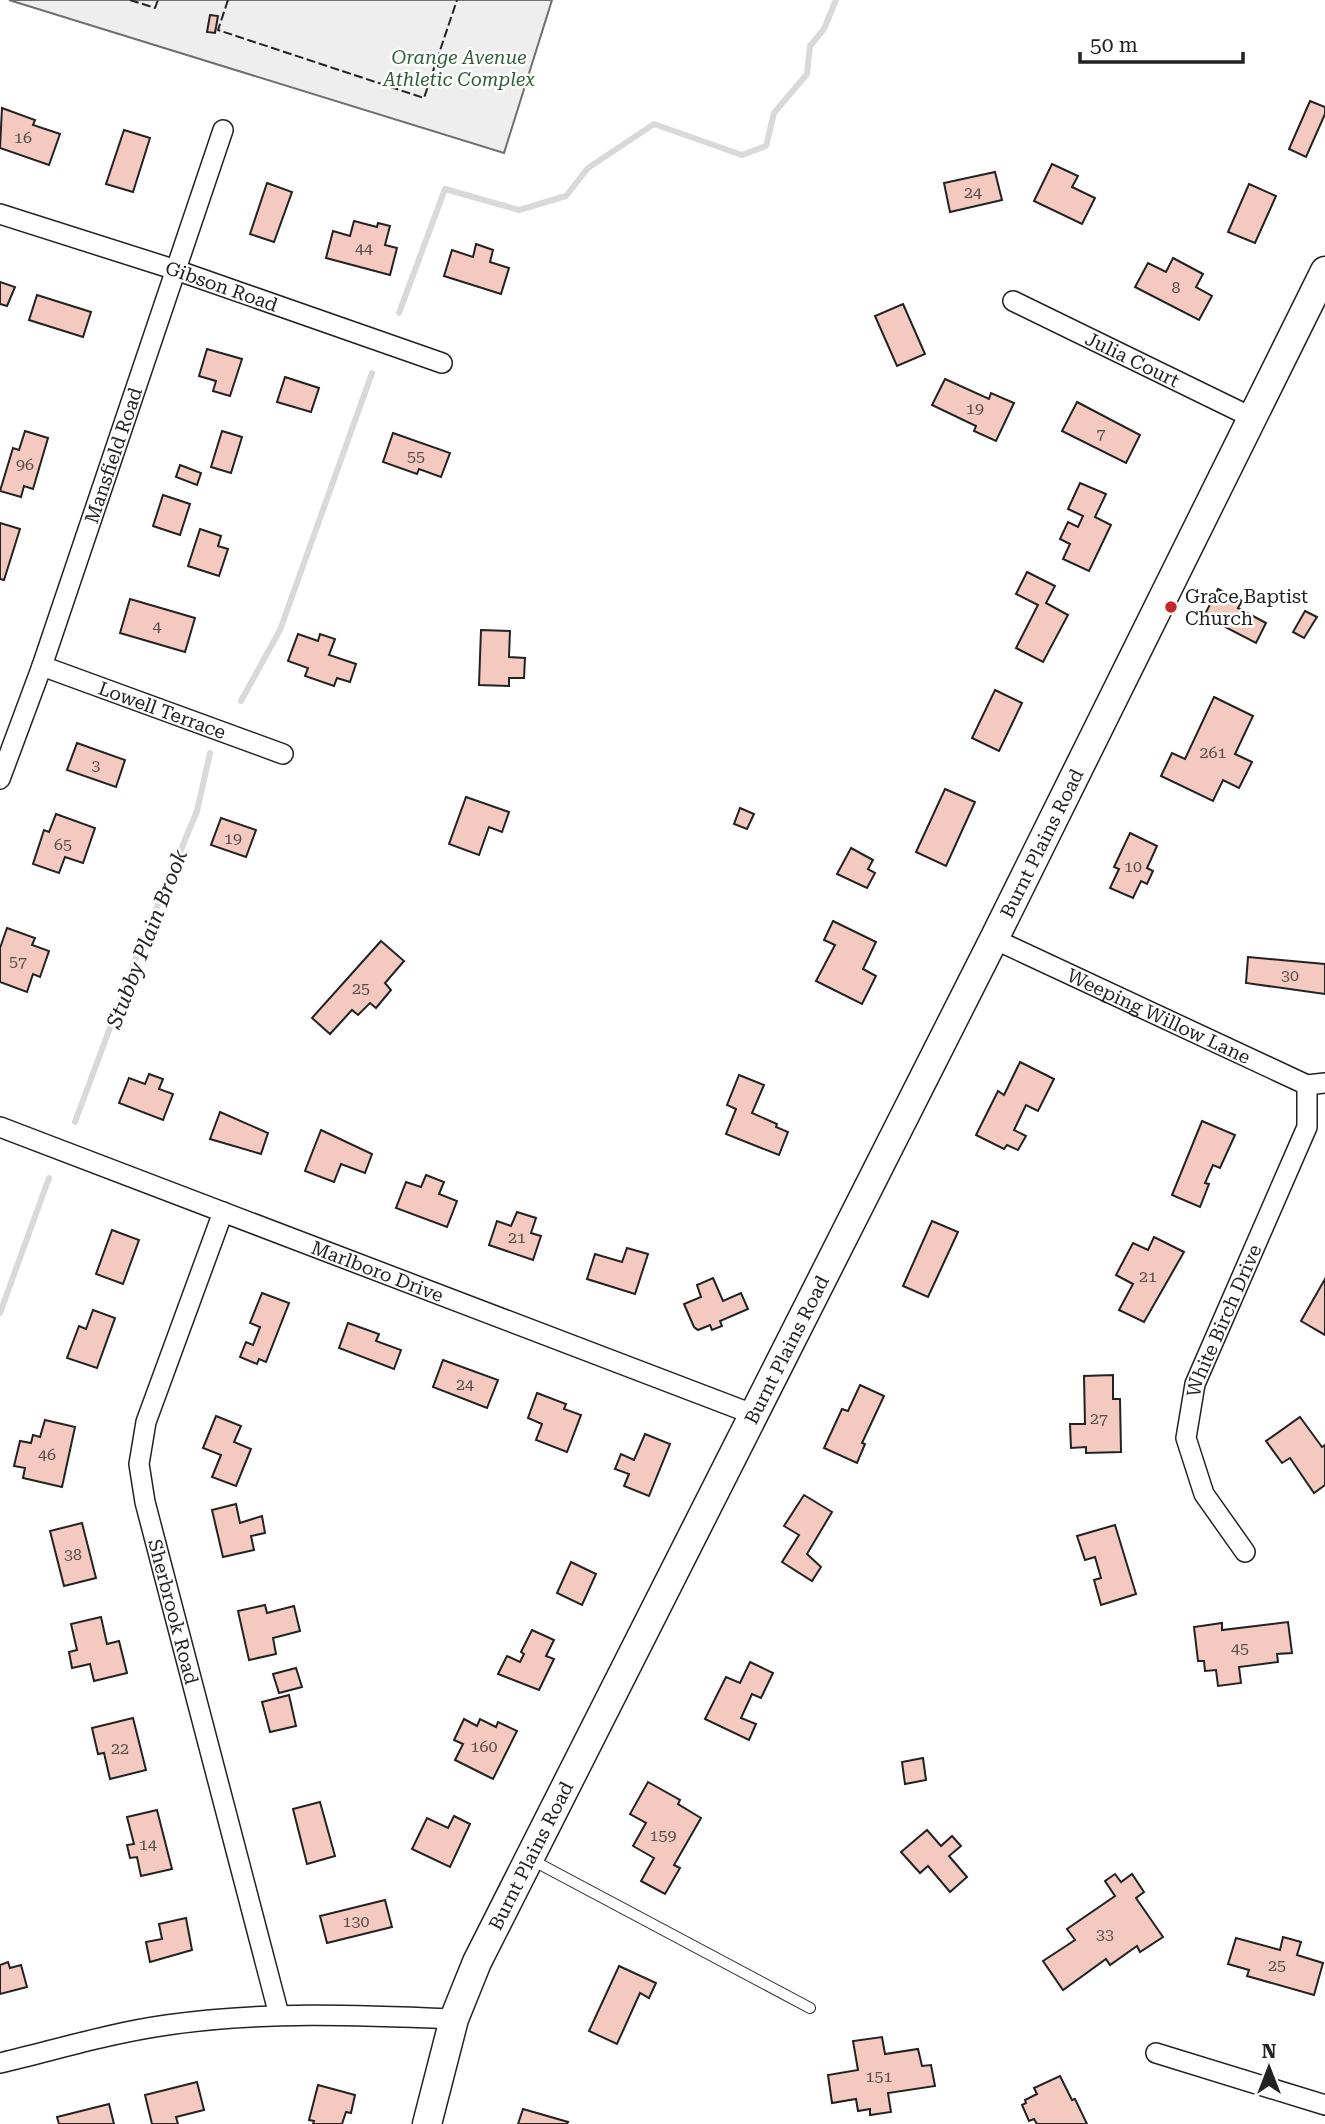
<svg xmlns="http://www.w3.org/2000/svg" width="1325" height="2124" font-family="'Roboto Serif',serif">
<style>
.green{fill:#eee;stroke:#6f6f6f;stroke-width:2}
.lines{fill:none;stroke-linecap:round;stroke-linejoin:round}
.stream{stroke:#d9d9d9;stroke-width:6}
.building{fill:#f3c9c0;stroke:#222;stroke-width:2}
.service-casing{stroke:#222;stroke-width:12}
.minor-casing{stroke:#222;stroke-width:22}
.secondary-casing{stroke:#222;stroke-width:31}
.service{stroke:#fff;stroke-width:10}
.minor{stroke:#fff;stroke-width:19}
.secondary{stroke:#fff;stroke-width:28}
.fence{stroke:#222;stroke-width:2;stroke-dasharray:9 3.5;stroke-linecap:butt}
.poi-dot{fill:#c62828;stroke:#fff;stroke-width:2.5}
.labels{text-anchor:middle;stroke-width:5;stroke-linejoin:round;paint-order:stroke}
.number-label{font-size:16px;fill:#564c4a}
.park-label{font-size:19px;font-style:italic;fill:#2f5e38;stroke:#fff}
.street-label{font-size:19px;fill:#222;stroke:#fff}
.poi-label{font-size:19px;fill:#222;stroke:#fff;text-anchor:start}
.water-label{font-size:21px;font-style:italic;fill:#222;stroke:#fff}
</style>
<rect width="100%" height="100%" fill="#fff"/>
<path class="green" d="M9 0H552L504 153Z"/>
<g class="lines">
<g class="stream">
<path d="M399 313 445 189 519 210 566 196 588 168 654 124 742 155 766 146 774 113 807 74 810 46 824 29 836 0"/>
<path d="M241 701 280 630 372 373"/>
<path d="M75 1122 137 955 197 811 210 753"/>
<path d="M0 1313 49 1178"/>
</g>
</g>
<g class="building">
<path d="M210 15 218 16 215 33 207 32Z"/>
<path d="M1310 101 1325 107V114L1306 157 1289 149Z"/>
<path d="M2 108 35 120 33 125 60 134 49 165 0 148Z"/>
<path d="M124 130 150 138 133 192 106 184Z"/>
<path d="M1052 164 1078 176 1072 187 1095 198 1082 224 1034 201Z"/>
<path d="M995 172 1002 200 950 212 944 183Z"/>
<path d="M267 183 292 192 274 242 250 234Z"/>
<path d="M1249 184 1276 196 1255 243 1228 232Z"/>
<path d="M354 221 377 227 378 223 390 226 385 245 397 248 390 275 326 258 333 231 350 236Z"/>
<path d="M476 244 493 250 490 262 509 268 501 294 444 276 452 250 473 257Z"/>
<path d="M1173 258 1203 274 1196 287 1212 296 1199 320 1135 287 1148 263 1166 272Z"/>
<path d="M0 282 15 287 7 306 0 304Z"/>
<path d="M37 295 91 312 83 337 29 320Z"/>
<path d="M903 304 925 354 897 366 875 316Z"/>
<path d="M207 349 242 359 230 396 213 391 216 381 199 376Z"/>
<path d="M285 377 319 388 311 412 277 402Z"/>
<path d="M945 379 989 399 991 393 1014 403 996 441 974 431 976 426 932 405Z"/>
<path d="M1077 402 1140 435 1126 463 1062 431Z"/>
<path d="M25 431 48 438 33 489 24 486 21 497 0 491 13 448 19 450Z"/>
<path d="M222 431 242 437 231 473 211 467Z"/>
<path d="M393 433 450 453 441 477 419 469 417 474 383 462Z"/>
<path d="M180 465 201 473 197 485 176 477Z"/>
<path d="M1080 483 1106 494 1095 517 1111 525 1089 571 1063 559 1070 544 1060 539 1068 522 1078 527 1083 516 1068 509Z"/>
<path d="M163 495 190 504 180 535 153 526Z"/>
<path d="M0 523 20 529 4 580 0 579Z"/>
<path d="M200 529 221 536 218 546 228 549 219 576 188 566Z"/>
<path d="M1027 572 1055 586 1046 603 1068 615 1043 662 1016 648 1038 605 1016 594Z"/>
<path d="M1218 589 1242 601 1238 608 1266 623 1256 643 1204 616Z"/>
<path d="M130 599 195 618 185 652 120 633Z"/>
<path d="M1305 611 1317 617 1304 638 1293 632Z"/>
<path d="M481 630 510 631 509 657 525 658 524 678H509V686L479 685Z"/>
<path d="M298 634 318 641 320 634 335 639 329 655 356 664 350 682 337 678 334 686 305 676 308 668 288 661Z"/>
<path d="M995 690 1022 703 999 751 972 738Z"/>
<path d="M1214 697 1253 716 1235 754 1252 762 1239 788 1223 780 1213 801 1161 776 1172 753 1185 759Z"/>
<path d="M77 743 125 760 116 787 67 770Z"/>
<path d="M945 789 975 802 946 866 916 852Z"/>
<path d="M466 797 509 812 502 832 489 827 479 855 449 844Z"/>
<path d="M740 808 754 814 747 829 734 824Z"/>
<path d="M56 814 95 828 83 863 65 857 59 873 33 864 44 830 49 832Z"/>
<path d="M221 818 256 830 246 857 211 845Z"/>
<path d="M1130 833 1157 846 1147 868 1153 871 1147 884 1141 881 1133 898 1110 888 1119 869 1114 867Z"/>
<path d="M851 848 873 860 868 869 875 873 867 888 837 874Z"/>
<path d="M833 921 876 942 863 969 876 976 862 1004 816 981 835 945 824 940Z"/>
<path d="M7 928 35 938 32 945 49 951 40 977 33 974 27 992 0 982V948Z"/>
<path d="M381 941 404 961 385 983 391 990 376 1008 370 1003 358 1015 352 1010 330 1034 312 1018Z"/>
<path d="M1248 957 1325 964V994L1246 983Z"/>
<path d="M1020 1062 1054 1079 1038 1111 1026 1105 1014 1130 1026 1136 1018 1150 1007 1145 1004 1149 976 1135 998 1091 1004 1095Z"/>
<path d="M149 1074 163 1079 159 1089 173 1094 163 1120 119 1103 129 1078 145 1084Z"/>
<path d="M739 1075 764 1085 752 1113 777 1124 776 1127 788 1132 779 1155 726 1134 736 1109 727 1105Z"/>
<path d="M220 1112 268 1133 261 1154 210 1139Z"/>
<path d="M1202 1121 1235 1135 1220 1168 1213 1165 1205 1183 1209 1184 1200 1207 1172 1195Z"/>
<path d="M321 1130 372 1154 365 1173 341 1164 334 1182 305 1171Z"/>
<path d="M426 1175 444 1182 439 1194 457 1201 447 1227 396 1208 406 1182 421 1187Z"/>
<path d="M517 1212 536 1218 531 1233 541 1236 533 1260 489 1245 497 1221 511 1226Z"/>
<path d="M932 1221 958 1232 928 1297 903 1286Z"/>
<path d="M112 1230 139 1240 123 1284 96 1274Z"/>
<path d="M1154 1237 1184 1252 1144 1322 1119 1310 1133 1284 1116 1275 1133 1243 1148 1250Z"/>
<path d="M627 1248 648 1254 635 1294 587 1279 595 1254 622 1262Z"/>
<path d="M713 1278 723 1301 741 1293 748 1309 720 1321 722 1326 712 1330 710 1325 698 1330 694 1327 684 1304 701 1297 697 1285Z"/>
<path d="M1325 1279V1335L1301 1321Z"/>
<path d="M262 1293 289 1303 266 1362 259 1359 257 1364 240 1357 246 1342 253 1345 260 1327 250 1323Z"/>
<path d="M93 1310 115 1318 97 1368 67 1358 79 1326 86 1329Z"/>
<path d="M348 1323 379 1334 376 1341 401 1350 394 1369 339 1348Z"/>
<path d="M443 1360 498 1380 487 1408 433 1387Z"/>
<path d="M1113 1375V1399H1120L1121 1452 1086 1453V1447L1071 1448 1070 1424H1085L1084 1376Z"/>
<path d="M860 1385 884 1396 862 1443 865 1444 857 1463 824 1448 842 1409 848 1411Z"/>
<path d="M537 1393 566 1404 564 1409 581 1415 567 1452 536 1440 542 1424 528 1418Z"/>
<path d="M216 1416 241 1426 234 1442 251 1449 236 1486 212 1477 221 1455 203 1448Z"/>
<path d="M1300 1417 1322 1447 1325 1445V1485L1314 1493 1290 1458 1282 1463 1266 1441Z"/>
<path d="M45 1420 75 1427 62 1487 23 1478 25 1468 14 1466 20 1441 31 1443 33 1435 40 1437Z"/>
<path d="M645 1434 670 1444 649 1496 624 1486 629 1474 615 1469 621 1454 634 1460Z"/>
<path d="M804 1495 832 1512 807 1554 821 1567 812 1581 782 1562 799 1535 784 1526Z"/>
<path d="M236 1504 240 1523 262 1516 265 1533 251 1536 254 1550 223 1557 212 1510Z"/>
<path d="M82 1523 96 1578 64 1586 50 1531Z"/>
<path d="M1115 1525 1136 1594 1101 1605 1094 1580 1101 1578 1095 1557 1085 1560 1077 1536Z"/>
<path d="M571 1562 596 1574 582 1605 557 1593Z"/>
<path d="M265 1605 267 1613 294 1606 300 1631 273 1638 276 1654 249 1660 238 1611Z"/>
<path d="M101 1617 107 1644 119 1641 127 1673 94 1681 90 1664 72 1668 69 1652 77 1650 71 1624Z"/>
<path d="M1288 1622 1292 1653 1277 1654 1278 1662 1239 1667 1241 1683 1218 1686 1216 1670 1205 1671 1204 1661H1198L1194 1627 1222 1623V1630Z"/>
<path d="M532 1630 554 1640 546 1656 554 1659 539 1690 498 1674 507 1656 520 1662 524 1654 521 1652Z"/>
<path d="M750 1662 773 1673 761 1698 752 1694 741 1718 756 1724 749 1740 705 1719 726 1677 740 1683Z"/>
<path d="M296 1668 302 1687 279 1693 273 1674Z"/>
<path d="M289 1695 296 1726 270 1732 262 1702Z"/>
<path d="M133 1718 146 1770 110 1779 104 1753 98 1754 92 1728Z"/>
<path d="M464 1719 477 1726 480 1719 496 1727 498 1722 517 1731 493 1779 455 1760 463 1744 454 1740Z"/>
<path d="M923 1758 926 1780 905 1784 902 1762Z"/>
<path d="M648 1782 680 1800 678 1804 701 1818 674 1865 680 1868 665 1894 641 1881 654 1858 633 1846 646 1823 630 1814Z"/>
<path d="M320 1802 335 1856 307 1864 293 1809Z"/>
<path d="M157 1810 172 1869 141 1876 137 1857 130 1858 127 1845 134 1844 127 1817Z"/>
<path d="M454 1816 470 1824 450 1867 412 1849 427 1818 448 1828Z"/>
<path d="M927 1830 941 1846 952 1836 961 1846 949 1856 967 1877 950 1892 928 1866 920 1873 901 1852Z"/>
<path d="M1115 1874 1121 1882 1132 1874 1144 1892 1136 1898 1163 1937 1140 1952 1137 1946 1110 1965 1106 1959 1063 1990 1043 1961 1075 1940 1067 1929 1115 1896 1105 1881Z"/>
<path d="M385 1900 392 1927 327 1943 320 1916Z"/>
<path d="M186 1918 192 1950 150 1962 146 1942 162 1939 159 1924Z"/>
<path d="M1283 1937 1301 1942 1297 1955 1323 1963 1314 1995 1247 1976 1249 1970 1228 1964 1236 1938 1280 1950Z"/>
<path d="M8 1962 10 1968 21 1965 27 1987 0 1994V1965Z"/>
<path d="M619 1966 656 1983 649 1998 640 1993 617 2044 589 2031Z"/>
<path d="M882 2037 885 2054 918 2049 922 2066 931 2065 935 2086 888 2093 891 2112 870 2115V2109L858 2111 856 2099 832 2103 828 2075 858 2070 853 2041Z"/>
<path d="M1060 2076 1072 2100 1075 2099 1087 2124H1037L1034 2119 1029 2121 1022 2105 1026 2103 1025 2100 1037 2094 1034 2088Z"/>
<path d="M197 2082 204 2110 176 2117 178 2124H152L145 2095Z"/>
<path d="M318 2085 355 2095 351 2113 346 2112 342 2124H313L314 2121 309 2120Z"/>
<path d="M109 2104 114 2124H59L57 2117Z"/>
<path d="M523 2109 568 2122 567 2124H518Z"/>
</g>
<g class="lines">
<defs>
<path id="service" d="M532 1860 810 2008"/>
<g id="minor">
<path id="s1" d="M0 214 176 270 442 363"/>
<path id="s2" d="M1013 301 1251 417"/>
<path id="s3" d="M42 666 283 754"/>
<path id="s4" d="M0 779 42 666 223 130"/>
<path id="s5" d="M994 939 1307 1085 1325 1083"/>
<path id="s6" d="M0 1127 755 1415"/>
<path id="s7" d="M223 1212 146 1422 139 1464 145 1502 279 2015"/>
<path id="s8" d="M1245 1552 1204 1494 1186 1438 1195 1384 1307 1127V1085"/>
<path d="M1156 2053 1325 2105"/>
<path d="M0 2063C55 2050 110 2033 167 2025 262 2011 358 2015 454 2019"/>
</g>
<g id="secondary">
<path id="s9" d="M427 2124 454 2019 477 1962 994 939 1325 271"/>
</g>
</defs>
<use href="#service" class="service-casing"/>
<use href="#minor" class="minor-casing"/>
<use href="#secondary" class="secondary-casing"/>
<use href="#service" class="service"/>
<use href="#minor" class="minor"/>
<use href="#secondary" class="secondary"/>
<g class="fence">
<path d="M130 0 155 8 158 0"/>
<path d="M228 0 218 30 424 98 457 0"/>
</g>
</g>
<circle class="poi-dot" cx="1171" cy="607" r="7"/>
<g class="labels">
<g class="number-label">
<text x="23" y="143">16</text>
<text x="973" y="198">24</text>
<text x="364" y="254">44</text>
<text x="1176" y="293">8</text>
<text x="975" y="414">19</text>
<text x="1101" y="439">7</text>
<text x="416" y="462">55</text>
<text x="25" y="470">96</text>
<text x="157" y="632">4</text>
<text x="1213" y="758">261</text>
<text x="96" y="771">3</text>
<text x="233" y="844">19</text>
<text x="63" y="850">65</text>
<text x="1133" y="872">10</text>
<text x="18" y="967">57</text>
<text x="1290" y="981">30</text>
<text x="361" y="994">25</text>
<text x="517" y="1243">21</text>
<text x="1148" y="1282">21</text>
<text x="465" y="1390">24</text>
<text x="1099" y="1424">27</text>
<text x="47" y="1460">46</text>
<text x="73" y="1560">38</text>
<text x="1240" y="1654">45</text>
<text x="484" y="1752">160</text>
<text x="120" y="1754">22</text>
<text x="663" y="1841">159</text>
<text x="148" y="1850">14</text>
<text x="356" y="1927">130</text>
<text x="1105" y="1940">33</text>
<text x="1277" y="1971">25</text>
<text x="879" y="2082">151</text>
</g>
<g class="park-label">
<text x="459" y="64">Orange Avenue<tspan x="459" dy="22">Athletic Complex</tspan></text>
</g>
<g class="street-label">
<text dy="7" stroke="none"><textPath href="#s1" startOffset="233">Gibson Road</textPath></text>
<text dy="7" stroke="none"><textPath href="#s2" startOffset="133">Julia Court</textPath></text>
<text dy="7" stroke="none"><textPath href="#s4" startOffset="343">Mansfield Road</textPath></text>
<text dy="7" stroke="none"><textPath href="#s3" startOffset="128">Lowell Terrace</textPath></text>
<text dy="7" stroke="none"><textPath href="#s9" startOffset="1423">Burnt Plains Road</textPath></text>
<text dy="7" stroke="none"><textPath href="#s5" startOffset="182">Weeping Willow Lane</textPath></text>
<text dy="7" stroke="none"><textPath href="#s6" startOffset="404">Marlboro Drive</textPath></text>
<text dy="7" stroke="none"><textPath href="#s8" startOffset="254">White Birch Drive</textPath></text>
<text dy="7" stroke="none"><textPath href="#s9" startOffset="856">Burnt Plains Road</textPath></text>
<text dy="7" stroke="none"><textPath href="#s7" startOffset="418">Sherbrook Road</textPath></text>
<text dy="7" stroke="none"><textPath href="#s9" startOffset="289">Burnt Plains Road</textPath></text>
</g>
<g class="poi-label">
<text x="1185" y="603">Grace Baptist<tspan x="1185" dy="22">Church</tspan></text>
</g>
<g class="water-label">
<text transform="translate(147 939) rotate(-69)" y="7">Stubby Plain Brook</text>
</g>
</g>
<g transform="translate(1269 2068)" stroke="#ffffff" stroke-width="5" paint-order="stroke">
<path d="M0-5L12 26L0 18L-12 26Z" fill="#222222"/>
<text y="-10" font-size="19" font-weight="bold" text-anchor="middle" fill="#222222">N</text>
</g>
<path d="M1080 52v10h163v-10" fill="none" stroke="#222222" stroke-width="3.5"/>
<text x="1090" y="52" font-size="21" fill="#222222" stroke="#ffffff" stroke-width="5" paint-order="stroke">50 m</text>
</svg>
